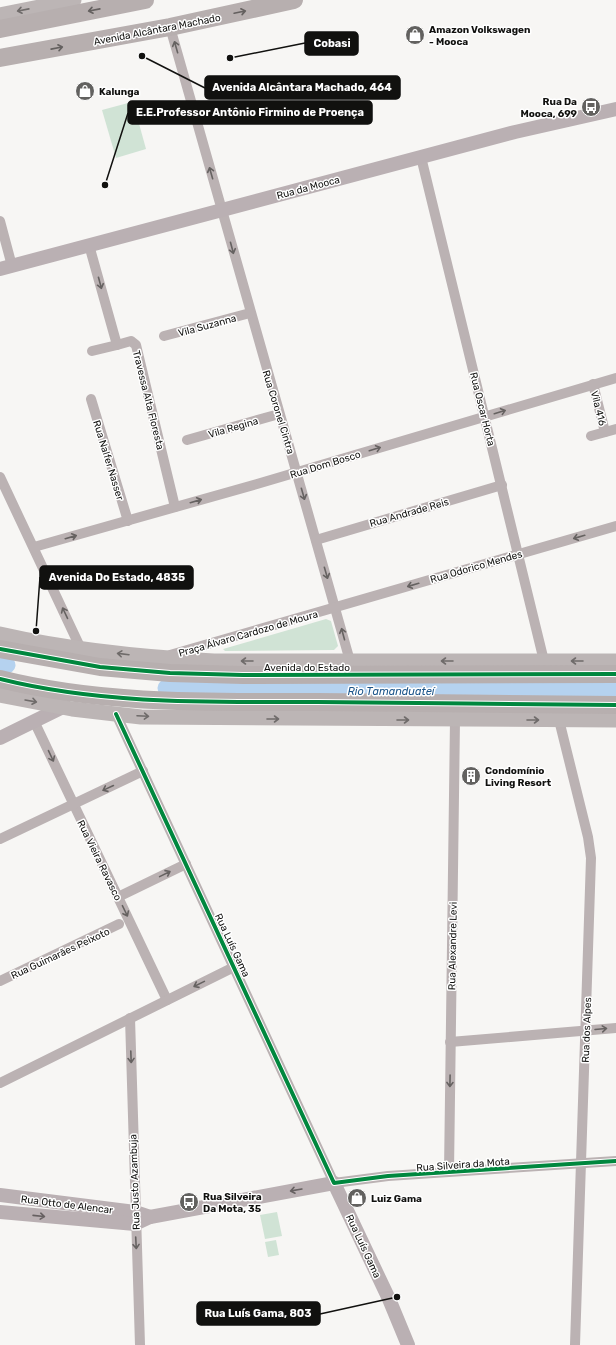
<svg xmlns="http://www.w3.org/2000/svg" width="616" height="1345" font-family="Rubik,sans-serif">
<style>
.green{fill:#d0e3d5}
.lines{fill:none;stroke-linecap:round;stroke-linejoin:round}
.river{stroke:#b5d2ef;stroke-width:17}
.street{stroke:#bbb2b3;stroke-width:10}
.secondary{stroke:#bab0b3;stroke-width:14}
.primary{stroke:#bcb5b5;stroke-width:15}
.highway{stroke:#b7afaf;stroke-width:18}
.cycleway-casing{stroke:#fff;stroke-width:6}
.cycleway{stroke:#00873e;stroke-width:4}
.oneway{stroke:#6f6b6a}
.oneway2{stroke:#64605f}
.oneway3{stroke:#666261}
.oneway4{stroke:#666061}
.labels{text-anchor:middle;stroke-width:3;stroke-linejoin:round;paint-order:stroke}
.street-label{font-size:10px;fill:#11110f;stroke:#fff}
.poi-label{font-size:10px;font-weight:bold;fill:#11110f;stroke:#fff;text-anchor:start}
.water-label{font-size:11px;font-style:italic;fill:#1a5489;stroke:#fff}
.leader{fill:none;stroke:#11110f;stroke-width:1.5}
.callout-dot{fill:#11110f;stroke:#fff;stroke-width:1.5}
.callout{fill:#11110f;stroke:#11110f;stroke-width:1.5}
.callout-label{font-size:11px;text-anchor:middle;font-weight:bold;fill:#fff}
</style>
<rect width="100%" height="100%" fill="#f7f6f4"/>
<g class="green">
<path d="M128 103 138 120 146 149 116 158 102 110Z"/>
<path d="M326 619 331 621 338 646 334 650 225 651 223 649Z"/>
<path d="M277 1212 282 1236 265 1239 260 1215Z"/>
<path d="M276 1240 279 1255 268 1257 265 1242Z"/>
</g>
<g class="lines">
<g class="river">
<path d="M0 664 7 665"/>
<path d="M166 688 224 690 616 691"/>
</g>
<g class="street">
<path d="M170 27 350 661"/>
<path d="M421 157 544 661"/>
<path d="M0 221 12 266"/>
<path d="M89 245 117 345 131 341 136 345 175 507"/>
<path d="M164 336 250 313"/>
<path d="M92 351 117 345"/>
<path d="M593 384 605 432"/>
<path d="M91 399 128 521"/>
<path d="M591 436 616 429"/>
<path d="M187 440 279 414"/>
<path d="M0 477 81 649"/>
<path d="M316 540 502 485"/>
<path d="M34 547 257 484 616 378"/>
<path d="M170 655 616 526"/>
<path d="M116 714 334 1183 388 1176 616 1161"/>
<path d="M559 720 588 837 591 858 575 1345"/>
<path d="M34 721 167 1000"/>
<path d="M0 839 143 771"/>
<path d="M118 897 186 864"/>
<path d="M0 981 119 924"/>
<path d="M130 1018 140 1345"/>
<path d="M450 1042 616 1028"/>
<path d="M0 1083 234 967"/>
<path d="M449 1172 455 720"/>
</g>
<g class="secondary">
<path d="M0 269 515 132 616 109"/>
<path d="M0 738 63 707"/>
<path d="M0 1195 135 1212 150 1217"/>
<path d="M0 1212 135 1224 150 1217 334 1183 389 1299 408 1345"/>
</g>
<g class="primary">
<path d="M0 15 74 0"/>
<path d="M0 634C70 650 142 657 214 661H616"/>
<path d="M0 695 72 709 141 717 616 720"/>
</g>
<g class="highway">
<path d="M0 29 145 0"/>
<path d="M0 58 170 27 294 0"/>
<path d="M0 649 100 667 170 673 243 675 616 674"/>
<path d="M0 679C104 705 211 702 318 702 417 703 517 704 616 705"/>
</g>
<defs>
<g id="cycleway">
<path d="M0 649 100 667 170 673 243 675 616 674"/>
<path d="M0 679C104 705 211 702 318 702 417 703 517 704 616 705"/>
<path d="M116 714 334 1183 388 1176 616 1161"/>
</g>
</defs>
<use href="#cycleway" class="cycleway-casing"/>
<use href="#cycleway" class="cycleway"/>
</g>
<defs><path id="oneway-shaft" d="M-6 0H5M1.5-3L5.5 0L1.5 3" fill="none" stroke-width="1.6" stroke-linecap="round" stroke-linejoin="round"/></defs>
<g class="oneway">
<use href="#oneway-shaft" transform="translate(23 10) rotate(169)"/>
<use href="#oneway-shaft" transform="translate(123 654) rotate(-173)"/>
<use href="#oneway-shaft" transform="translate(247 661) rotate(180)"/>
<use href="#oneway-shaft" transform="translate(447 661) rotate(-180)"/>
<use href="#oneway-shaft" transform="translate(577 661) rotate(-180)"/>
<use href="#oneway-shaft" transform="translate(31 701) rotate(10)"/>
<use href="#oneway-shaft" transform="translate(143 716) rotate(3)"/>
<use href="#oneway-shaft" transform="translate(273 719)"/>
<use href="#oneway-shaft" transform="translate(403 720)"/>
<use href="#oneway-shaft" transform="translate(533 720)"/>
</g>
<g class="oneway2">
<use href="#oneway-shaft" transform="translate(94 10) rotate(169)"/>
<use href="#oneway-shaft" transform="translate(240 12) rotate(-12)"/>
<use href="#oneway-shaft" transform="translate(57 48) rotate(-11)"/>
</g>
<g class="oneway3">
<use href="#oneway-shaft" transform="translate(176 47) rotate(-106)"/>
<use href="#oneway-shaft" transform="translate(211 173) rotate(-106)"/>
<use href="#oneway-shaft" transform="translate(232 248) rotate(75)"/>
<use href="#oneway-shaft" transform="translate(100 283) rotate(75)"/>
<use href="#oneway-shaft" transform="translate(500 412) rotate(-17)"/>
<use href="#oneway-shaft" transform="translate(375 449) rotate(-17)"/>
<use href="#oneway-shaft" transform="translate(303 494) rotate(74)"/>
<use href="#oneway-shaft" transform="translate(196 501) rotate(-16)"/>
<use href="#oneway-shaft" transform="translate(71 537) rotate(-16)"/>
<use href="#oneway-shaft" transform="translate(579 537) rotate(164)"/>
<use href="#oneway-shaft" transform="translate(326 573) rotate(74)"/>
<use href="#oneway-shaft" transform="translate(413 585) rotate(164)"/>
<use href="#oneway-shaft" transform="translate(65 613) rotate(-115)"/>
<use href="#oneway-shaft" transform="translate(343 634) rotate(-105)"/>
<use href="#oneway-shaft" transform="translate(51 756) rotate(65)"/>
<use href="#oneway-shaft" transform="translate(108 788) rotate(155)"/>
<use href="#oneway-shaft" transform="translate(165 874) rotate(-26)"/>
<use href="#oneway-shaft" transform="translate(125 911) rotate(64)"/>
<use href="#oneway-shaft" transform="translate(199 984) rotate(154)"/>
<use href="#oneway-shaft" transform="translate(601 1029) rotate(-5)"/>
<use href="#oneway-shaft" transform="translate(131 1057) rotate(88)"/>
<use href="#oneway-shaft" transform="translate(450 1081) rotate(91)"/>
<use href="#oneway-shaft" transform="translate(136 1243) rotate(87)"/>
</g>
<g class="oneway4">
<use href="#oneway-shaft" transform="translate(296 1190) rotate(170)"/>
<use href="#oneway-shaft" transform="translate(39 1216) rotate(6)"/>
</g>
<defs>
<symbol id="shop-disc" viewBox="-11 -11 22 22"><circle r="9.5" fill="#62615f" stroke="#fff"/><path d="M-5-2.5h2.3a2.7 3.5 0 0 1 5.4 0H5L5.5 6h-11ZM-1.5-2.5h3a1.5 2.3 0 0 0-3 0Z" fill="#fff"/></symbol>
<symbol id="bus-disc" viewBox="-11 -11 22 22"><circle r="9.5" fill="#62615f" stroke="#fff"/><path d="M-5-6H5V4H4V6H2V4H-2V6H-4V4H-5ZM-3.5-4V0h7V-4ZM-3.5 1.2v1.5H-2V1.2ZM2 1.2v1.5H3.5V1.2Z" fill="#fff"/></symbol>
<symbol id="building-disc" viewBox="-11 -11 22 22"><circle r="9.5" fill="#62615f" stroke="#fff"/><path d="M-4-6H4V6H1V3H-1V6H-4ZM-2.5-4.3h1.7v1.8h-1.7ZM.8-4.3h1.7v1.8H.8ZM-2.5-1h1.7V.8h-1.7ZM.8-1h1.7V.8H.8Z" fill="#fff"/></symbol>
</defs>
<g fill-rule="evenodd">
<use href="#shop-disc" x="404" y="24" width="22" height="22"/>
<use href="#shop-disc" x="74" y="80" width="22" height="22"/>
<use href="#bus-disc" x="580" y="96" width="22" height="22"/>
<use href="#building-disc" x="460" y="765" width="22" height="22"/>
<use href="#shop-disc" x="346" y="1187" width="22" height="22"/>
<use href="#bus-disc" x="178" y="1191" width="22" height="22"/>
</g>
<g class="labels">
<g class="street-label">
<text transform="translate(157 29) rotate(-11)" y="4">Avenida Alcântara Machado</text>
<text transform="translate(308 187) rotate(-15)" y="4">Rua da Mooca</text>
<text transform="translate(207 325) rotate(-15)" y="4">Vila Suzanna</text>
<text transform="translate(149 400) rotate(76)" y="4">Travessa Alta Floresta</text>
<text transform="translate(599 408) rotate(76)" y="4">Vila 416</text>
<text transform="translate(483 409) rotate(76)" y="4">Rua Oscar Horta</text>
<text transform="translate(279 412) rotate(73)" y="4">Rua Coronel Cintra</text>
<text transform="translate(233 427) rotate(-16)" y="4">Vila Regina</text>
<text transform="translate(109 460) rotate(73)" y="4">Rua Nalfer Nasser</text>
<text transform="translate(325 464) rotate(-17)" y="4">Rua Dom Bosco</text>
<text transform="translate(409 512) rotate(-16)" y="4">Rua Andrade Reis</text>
<text transform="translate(476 566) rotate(-16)" y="4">Rua Odorico Mendes</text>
<text transform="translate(248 633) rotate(-16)" y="4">Praça Álvaro Cardozo de Moura</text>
<text x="307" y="671">Avenida do Estado</text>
<text transform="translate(100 860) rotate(64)" y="4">Rua Vieira Ravasco</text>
<text transform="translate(233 945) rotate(65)" y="4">Rua Luís Gama</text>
<text transform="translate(452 946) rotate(-89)" y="4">Rua Alexandre Levi</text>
<text transform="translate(60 953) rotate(-25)" y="4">Rua Guimarães Peixoto</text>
<text transform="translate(586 1030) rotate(-88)" y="4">Rua dos Alpes</text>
<text transform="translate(463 1164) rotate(-4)" y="4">Rua Silveira da Mota</text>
<text transform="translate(134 1182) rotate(-92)" y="4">Rua Justo Azambuja</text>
<text transform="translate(67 1204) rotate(7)" y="4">Rua Otto de Alencar</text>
<text transform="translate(364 1246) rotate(65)" y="4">Rua Luís Gama</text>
</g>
<g class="poi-label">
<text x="429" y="33">Amazon Volkswagen<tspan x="429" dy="12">- Mooca</tspan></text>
<text x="99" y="95">Kalunga</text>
<text x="577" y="105" text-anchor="end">Rua Da<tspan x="577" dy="12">Mooca, 699</tspan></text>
<text x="485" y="774">Condomínio<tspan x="485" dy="12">Living Resort</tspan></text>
<text x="203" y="1200">Rua Silveira<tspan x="203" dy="12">Da Mota, 35</tspan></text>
<text x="371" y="1202">Luiz Gama</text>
</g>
<g class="water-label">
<text x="391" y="695">Rio Tamanduateí</text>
</g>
</g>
<path class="leader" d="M230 58L305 43M142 56L205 88M105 185L128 113M36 631L40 577M397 1297L320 1314"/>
<g class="callout-dot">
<circle cx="230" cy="58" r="4"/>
<circle cx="142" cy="56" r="4"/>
<circle cx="105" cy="185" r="4"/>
<circle cx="36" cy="631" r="4"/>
<circle cx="397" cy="1297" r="4"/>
</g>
<g class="callout">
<rect x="305" y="32" width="53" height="23" rx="4"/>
<rect x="205" y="76" width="195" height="23" rx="4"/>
<rect x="128" y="101" width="244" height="23" rx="4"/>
<rect x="40" y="566" width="153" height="23" rx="4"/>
<rect x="197" y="1302" width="123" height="23" rx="4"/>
</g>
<g class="callout-label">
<text x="332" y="47">Cobasi</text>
<text x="302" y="91">Avenida Alcântara Machado, 464</text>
<text x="250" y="116">E.E.Professor Antônio Firmino de Proença</text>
<text x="117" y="581">Avenida Do Estado, 4835</text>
<text x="258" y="1317">Rua Luís Gama, 803</text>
</g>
</svg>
